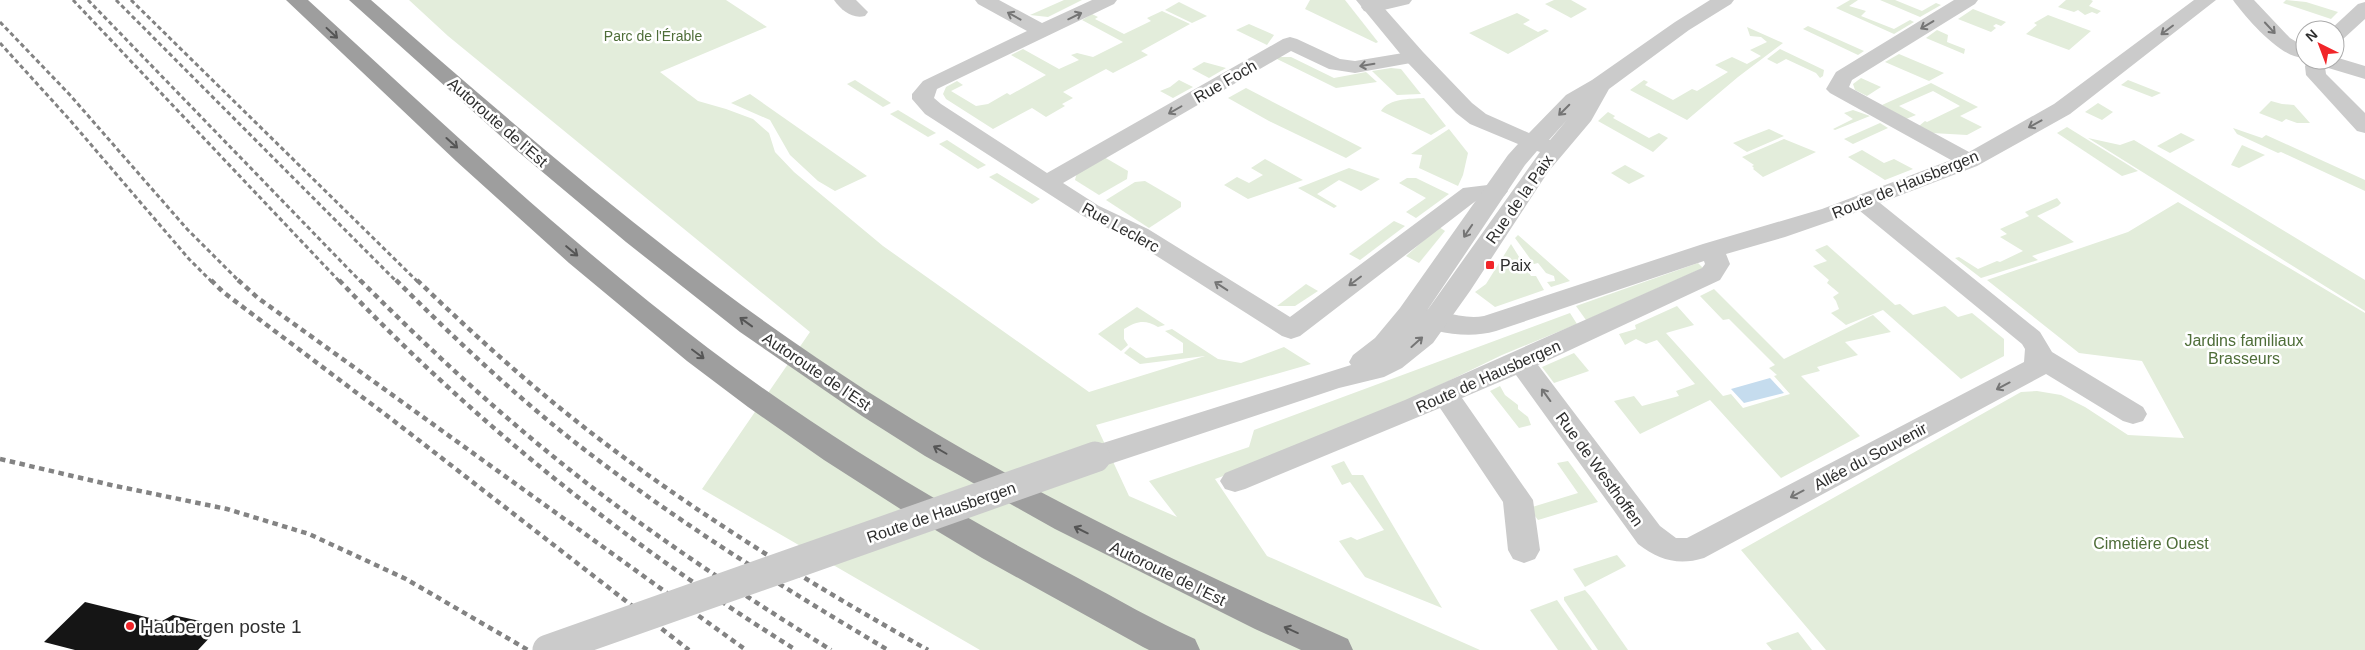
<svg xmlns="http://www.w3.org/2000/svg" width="2365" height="650" font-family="Arial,sans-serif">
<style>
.green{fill:#e3eddb}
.water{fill:#c5dcee}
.building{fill:#151515}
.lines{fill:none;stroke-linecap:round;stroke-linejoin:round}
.minor{fill:#cbcbcb;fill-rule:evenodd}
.tertiary{fill:#cbcbcb;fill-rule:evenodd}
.trunk{fill:#9e9e9e;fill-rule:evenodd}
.rail-far1{stroke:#838383;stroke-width:3;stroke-dasharray:4.5 3;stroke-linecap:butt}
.rail{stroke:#838383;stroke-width:4.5;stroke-dasharray:5.5 4.5;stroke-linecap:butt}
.tertiary-bridge{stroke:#cbcbcb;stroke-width:31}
.oneway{stroke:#757575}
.oneway2{stroke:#555}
.poi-dot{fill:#f12529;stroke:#fff;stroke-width:2}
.labels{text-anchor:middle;stroke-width:5;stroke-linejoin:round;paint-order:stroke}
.far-park-label{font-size:14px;fill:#4e6d38;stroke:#fff}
.street-label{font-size:16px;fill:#2e2e2e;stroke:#fff}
.poi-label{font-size:16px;fill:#2e2e2e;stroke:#fff;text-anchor:start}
.park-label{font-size:16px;fill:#4e6d38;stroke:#fff}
.near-poi-label{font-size:19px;fill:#2e2e2e;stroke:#fff;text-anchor:start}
</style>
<rect width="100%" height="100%" fill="#fff"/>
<g class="green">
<path d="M409 0H726L767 27 660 72 698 101 726 109 753 119 769 133 775 152 794 172 883 246 1089 392 1205 356 1140 364 1124 353 1130 347 1146 358 1183 353V343L1165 331 1172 329 1218 359 1241 363 1284 347 1311 364 1096 425 1129 496 1177 517 1149 481 1249 447 1254 430 1570 313 1577 324 1502 355 1337 435 1215 479 1267 556 1480 650H980L702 489 810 332 448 36Z"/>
<path d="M1064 0H1082L1048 17 1030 15Z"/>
<path d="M1310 0H1345L1378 42 1376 43 1305 9Z"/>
<path d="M1554 0H1571L1587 9 1571 18 1545 4Z"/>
<path d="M1850 0H1858L1849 6 1866 11 1861 16 1894 29 1910 20 1914 22 1894 34 1836 8Z"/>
<path d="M1880 0H1895L1922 11 1936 3 1941 5 1920 17Z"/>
<path d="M2066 0H2091L2093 1 2089 6 2101 11 2097 14 2092 12 2085 15 2078 10 2074 12 2058 7Z"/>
<path d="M2286 0 2306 2 2338 12 2331 19 2283 3Z"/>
<path d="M1179 2 1207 16 1192 23 1165 10Z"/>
<path d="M1973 9 2006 22 2001 26 1996 24 1993 26 1996 28 1991 32 1958 19Z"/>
<path d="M1162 11 1190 24 1141 51 1148 55 1113 73 1106 69 1063 92 1073 98 1062 104 1065 106 1046 117 1032 108 993 129 946 99 943 94 946 87 957 81 963 85 951 91 976 106 988 104 1007 93 1010 95 1046 75 1011 55 1023 49 1059 69 1079 60 1071 55 1077 53 1093 57 1123 42 1082 20 1092 14 1098 17 1095 19 1124 34 1151 21 1147 18Z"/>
<path d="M1517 13 1530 20 1523 24 1538 32 1545 29 1549 31 1508 54 1469 33Z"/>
<path d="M2048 15 2091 31 2069 50 2026 34 2037 25 2034 23Z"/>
<path d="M1249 24 1274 35 1267 45 1236 30Z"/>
<path d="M1808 26 1864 51 1858 55 1803 29Z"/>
<path d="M1747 27 1783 43 1738 77 1687 120 1630 90 1644 80 1648 82 1645 85 1673 100 1692 89 1697 91 1728 72 1715 65 1732 57 1747 64 1761 56 1750 50 1767 42 1761 37 1750 36Z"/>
<path d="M1937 30 1948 35 1947 42 1965 49 1964 54 1926 38Z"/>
<path d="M1780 49 1824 70 1823 76 1820 78 1816 73 1786 59 1777 64 1767 59Z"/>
<path d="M1899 54 1944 73 1929 81 1885 62Z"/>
<path d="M1278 57H1291L1334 78 1366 72 1377 82 1336 88 1275 58Z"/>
<path d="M1204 62 1226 68 1209 78 1192 69Z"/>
<path d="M1391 68 1401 69 1421 94 1397 95 1372 71Z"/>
<path d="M1861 78 1881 87 1867 96 1855 90 1853 84Z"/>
<path d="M855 80 891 103 883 107 847 84Z"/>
<path d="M1179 80 1193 87 1173 98 1160 91 1170 87Z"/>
<path d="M2128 80 2161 93 2152 97 2121 85Z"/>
<path d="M1931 83 1978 107 1960 116 1982 127 1967 135 1932 133 1919 126 1925 121 1927 122 1960 106 1933 91 1899 106 1916 115 1906 119 1882 105Z"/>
<path d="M1246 88 1362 148 1346 158 1269 121 1228 98Z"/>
<path d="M750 94 867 176 835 191 818 181 790 155 770 120 731 103Z"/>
<path d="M1424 98 1446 126 1431 135 1381 111C1389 98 1410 99 1424 98Z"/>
<path d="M2271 101 2282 104 2294 105 2310 123H2297L2286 119 2282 122 2259 113Z"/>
<path d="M2098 103 2113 112 2102 120 2085 112Z"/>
<path d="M898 110 936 133 928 137 890 114Z"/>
<path d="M1853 110 1870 116 1835 130 1833 129 1853 119 1844 113Z"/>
<path d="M1608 112 1615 116 1613 118 1649 138 1659 133 1668 138 1653 152 1598 121Z"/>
<path d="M1880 123 1888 128 1853 144 1844 139Z"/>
<path d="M2067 127 2138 171 2122 176 2057 133Z"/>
<path d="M2233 128 2262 138 2266 135 2365 180V191L2281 152 2278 153 2237 134Z"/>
<path d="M1449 129 1468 153 1463 175 1458 186 1419 168 1422 155 1411 154Z"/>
<path d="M1769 129 1784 136 1747 152 1733 143Z"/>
<path d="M2181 133 2195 140 2170 153 2157 146Z"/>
<path d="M2088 138 2120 145 2134 140 2365 280V311Z"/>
<path d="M1784 139 1816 152 1763 177 1753 169 1754 168 1752 166 1754 165 1742 157Z"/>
<path d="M947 140 986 165 978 169 939 144Z"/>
<path d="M2242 145 2265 155 2239 168 2231 165Z"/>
<path d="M1862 150 1884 163 1894 159 1913 169 1885 180 1848 157Z"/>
<path d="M1104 157 1128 171 1127 179 1099 195 1075 180 1077 172Z"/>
<path d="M1265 159 1303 180 1248 199 1224 185 1237 177 1249 183 1263 175 1251 168Z"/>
<path d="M1625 165 1645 176 1629 184 1611 173Z"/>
<path d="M1349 168 1380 179 1361 191 1339 180 1317 194 1337 206 1334 208 1298 188Z"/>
<path d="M997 173 1040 199 1032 204 989 177Z"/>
<path d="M1407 178H1416L1449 194 1416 218 1406 212 1426 198 1399 183Z"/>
<path d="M1145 181 1181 202V207L1149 228 1106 200 1135 182Z"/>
<path d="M2057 198 2061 203 2058 206 2037 216 2074 242 2032 256 2038 260 1981 278 1955 258 1959 257 1978 269 1997 261 2000 262 2023 251 2000 237 2007 234 2000 229 2029 216 2025 212Z"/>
<path d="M2178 202 2365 313V650H1826L1741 550 2021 392 2037 391 2061 395 2085 407 2128 435 2184 438 2142 361 2079 353 1987 280 2128 232Z"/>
<path d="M1394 221 1405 226 1360 260 1349 254Z"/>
<path d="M1439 227 1445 231 1419 263 1406 256Z"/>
<path d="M1518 235 1570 281 1551 287 1547 282 1555 281 1554 276 1546 273 1538 263 1534 264 1515 238Z"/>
<path d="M1511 244 1531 276H1536L1544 290 1495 307 1475 292 1486 284Z"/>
<path d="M1827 245 1895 305 1900 304 1913 315 1945 306 1958 317 1972 313 2004 339V356L1961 379 1883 310 1846 325 1831 313 1839 309 1836 301 1833 297 1839 293 1827 283 1829 280 1813 266 1827 261 1815 250Z"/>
<path d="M1698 263 1703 268 1586 320 1576 306Z"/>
<path d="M1306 284 1318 291 1295 306H1277Z"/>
<path d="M1714 289 1784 359 1873 315 1891 332 1845 342 1858 355 1817 367 1820 371 1801 376 1860 436 1781 478 1710 400 1640 434 1614 401 1634 396 1642 406 1679 396 1676 391 1695 384 1657 340 1646 344 1636 339 1625 345 1619 334 1636 329 1635 325 1677 306 1694 325 1666 333 1723 396 1731 394 1743 408 1790 394 1774 376 1777 375 1769 368 1775 365 1729 319 1723 320 1700 296Z"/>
<path d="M1137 307 1165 325 1158 327C1145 319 1137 321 1124 329V339L1128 345 1121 351 1098 334Z"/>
<path d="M1574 353 1589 371 1554 383 1542 367Z"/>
<path d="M1500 386 1505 395 1518 405V409L1528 417 1531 425 1519 428 1490 391Z"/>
<path d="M1344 461 1352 475H1363L1442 608 1365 577 1339 541 1351 537 1357 540 1384 530 1350 482 1342 485 1331 466Z"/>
<path d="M1568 461 1598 502 1538 520 1529 508 1578 493 1557 463Z"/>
<path d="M1617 555 1626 566 1585 587 1573 569Z"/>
<path d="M1585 590 1591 597 1628 650H1598L1564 600V597Z"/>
<path d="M1557 600 1592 650H1558L1530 610Z"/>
<path d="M1798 632 1812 650H1772L1766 643Z"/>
</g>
<path class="water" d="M1770 378 1784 393 1744 403 1731 389Z"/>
<path class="building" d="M85 602 162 621 173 615 200 621 198 630 213 634 198 650H75L44 642Z"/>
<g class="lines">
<g class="minor">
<path d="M834 0H856L868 12 865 16C852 19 842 11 834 0Z"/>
<path d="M975 0H999L1042 23 1092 0H1117L1114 4 937 89 934 98 941 104 1047 173 1283 39 1290 37 1297 39 1340 59 1355 61 1415 51 1422 53 1425 57 1422 61 1355 73 1329 69 1291 51 1063 183 1099 206 1148 229 1290 317 1463 188 1496 184 1504 186 1508 191 1504 196 1477 200 1300 336 1291 339 1282 336 1130 239 1083 216 925 114 912 99V94L923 81 1027 31 978 4Z"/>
<path d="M1376 0H1412L1409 4 1371 13 1364 11 1361 7 1364 3Z"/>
<path d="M1954 0H1978L1975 4 1852 80 1849 87 1969 152 2054 104 2194 0H2216L2070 114 1977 166 1880 203 2040 332 2052 352 2143 407 2147 414 2143 421 2133 424 2123 421 2046 374 1704 558C1678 566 1659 560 1638 544L1516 375 1462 398 1533 500 1540 550 1535 559 1524 563 1513 559 1508 550 1503 502 1440 408 1245 489 1235 492 1225 489 1220 481 1225 473 1405 400 1702 268 1705 264 1704 261 1496 331C1465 340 1434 331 1404 322L1400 316 1404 310C1426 303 1457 321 1484 316L1703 244 1822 209 1951 160 1830 93 1826 89 1836 72ZM1860 211 2022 344 2025 349 2024 362 1687 538H1676L1660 526 1538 365 1720 280 1730 264 1726 254 1785 237Z"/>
<path d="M2233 0H2254L2290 38 2305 47V57C2284 62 2245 17 2233 0Z"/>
<path d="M2365 2V19L2342 40 2335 42V30H2330L2358 4Z"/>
<path d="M2335 57 2365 66V79L2325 67 2326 74 2365 113V133L2357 131 2306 75 2305 66 2308 62 2335 60Z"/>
</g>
<path class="tertiary" d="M1356 0H1377L1423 52 1472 103 1486 114 1529 133 1566 95 1592 80 1675 22 1710 0H1734L1731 4 1689 30 1609 89 1591 121 1548 172 1470 291 1433 343 1402 368 1384 377 1339 388 1095 469 1084 465 1080 457 1084 449 1351 365 1349 362 1353 355 1375 338 1400 308 1508 155 1518 144 1470 124 1456 113 1407 62ZM1567 120 1550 140H1549ZM1537 151 1540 152 1424 315 1525 165Z"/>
<g class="trunk">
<path d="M286 0H308C438 119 567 241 708 348 824 436 949 510 1078 578 1117 599 1155 621 1195 639L1200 650H1149L1143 647 982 558 902 510 824 460 748 407 687 361 569 263 456 161Z"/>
<path d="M349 0H371C515 126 659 251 817 358 983 471 1165 558 1348 639L1353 650H1301L1255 629 1055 529 925 456 862 416 740 332 626 242 515 149Z"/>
</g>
<g class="rail-far1">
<path d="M73 0 340 282"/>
<path d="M88 0 361 282"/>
<path d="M116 0 397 282"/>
<path d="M131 0 418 282"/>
<path d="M0 22 70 95 187 229 240 282"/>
<path d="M0 43 69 119 189 259 212 282"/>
</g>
<g class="rail">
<path d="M211 280 223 292 394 421 689 650"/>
<path d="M238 280 258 298 746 650"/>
<path d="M339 280C474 423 630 546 796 650"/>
<path d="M360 280C435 355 513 427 597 491 672 548 751 600 831 650"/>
<path d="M396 280C451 335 507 388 567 436 668 516 777 584 888 650"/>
<path d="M417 280C471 332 526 382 585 428 693 512 809 583 928 650"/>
<path d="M0 459 111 485 227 509 309 534 406 579 528 650"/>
</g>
<path class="tertiary-bridge" d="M548 650 1095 457"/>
</g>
<defs><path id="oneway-shaft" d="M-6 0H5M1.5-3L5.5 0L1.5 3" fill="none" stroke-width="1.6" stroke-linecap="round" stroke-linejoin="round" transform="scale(1.25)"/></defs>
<g class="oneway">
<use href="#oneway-shaft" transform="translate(1014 16) rotate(-151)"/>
<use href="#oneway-shaft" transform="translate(1075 16) rotate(-26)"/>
<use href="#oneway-shaft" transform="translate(1927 25) rotate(149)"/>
<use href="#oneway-shaft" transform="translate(2270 28) rotate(47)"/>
<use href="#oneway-shaft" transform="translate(2167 30) rotate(143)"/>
<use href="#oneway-shaft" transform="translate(1367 65) rotate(171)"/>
<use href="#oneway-shaft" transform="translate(1175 110) rotate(150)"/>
<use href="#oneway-shaft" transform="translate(1564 110) rotate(135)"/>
<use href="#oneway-shaft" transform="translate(2035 124) rotate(151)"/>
<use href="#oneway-shaft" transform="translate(1468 231) rotate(124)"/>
<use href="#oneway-shaft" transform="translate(1355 281) rotate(143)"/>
<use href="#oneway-shaft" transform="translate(1221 286) rotate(-147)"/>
<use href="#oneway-shaft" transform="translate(1417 342) rotate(-42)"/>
<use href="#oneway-shaft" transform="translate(2003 386) rotate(152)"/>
<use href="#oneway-shaft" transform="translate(1546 395) rotate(-126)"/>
<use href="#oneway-shaft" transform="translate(1797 494) rotate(152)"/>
</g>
<g class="oneway2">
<use href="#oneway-shaft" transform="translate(332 33) rotate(43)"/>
<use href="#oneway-shaft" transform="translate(452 143) rotate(42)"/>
<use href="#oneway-shaft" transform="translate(572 251) rotate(40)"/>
<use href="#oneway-shaft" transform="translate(746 322) rotate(-144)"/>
<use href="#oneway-shaft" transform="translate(698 354) rotate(37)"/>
<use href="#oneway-shaft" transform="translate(940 450) rotate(-150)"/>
<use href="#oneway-shaft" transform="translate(1081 530) rotate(-154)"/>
<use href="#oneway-shaft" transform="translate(1291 630) rotate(-156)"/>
</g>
<g class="poi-dot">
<rect x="1485" y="260" width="10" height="10" rx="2.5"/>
<circle cx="130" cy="626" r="5"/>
</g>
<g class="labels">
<g class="far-park-label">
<text x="653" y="41">Parc de l'Érable</text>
</g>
<g class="street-label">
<text transform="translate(1225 81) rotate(-30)" y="6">Rue Foch</text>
<text transform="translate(498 122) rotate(41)" y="6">Autoroute de l’Est</text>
<text transform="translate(1905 184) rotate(-22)" y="6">Route de Hausbergen</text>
<text transform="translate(1519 199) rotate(-55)" y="6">Rue de la Paix</text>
<text transform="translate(1121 227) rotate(29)" y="6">Rue Leclerc</text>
<text transform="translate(817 371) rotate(34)" y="6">Autoroute de l’Est</text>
<text transform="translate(1488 376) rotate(-24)" y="6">Route de Hausbergen</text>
<text transform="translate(1870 456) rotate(-28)" y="6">Allée du Souvenir</text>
<text transform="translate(1600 469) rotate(54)" y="6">Rue de Westhoffen</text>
<text transform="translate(941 512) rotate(-19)" y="6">Route de Hausbergen</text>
<text transform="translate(1168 573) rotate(26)" y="6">Autoroute de l’Est</text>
</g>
<g class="poi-label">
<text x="1500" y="271">Paix</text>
</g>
<g class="park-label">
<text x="2244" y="346">Jardins familiaux<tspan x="2244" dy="18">Brasseurs</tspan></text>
<text x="2151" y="549">Cimetière Ouest</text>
</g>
<g class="near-poi-label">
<text x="140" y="633">Haubergen poste 1</text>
</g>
</g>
<g transform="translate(2320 45) rotate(318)"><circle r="24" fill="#ffffff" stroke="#ababab"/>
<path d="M0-4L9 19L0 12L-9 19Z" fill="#f12529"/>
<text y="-8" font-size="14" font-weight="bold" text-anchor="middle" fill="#2e2e2e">N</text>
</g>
</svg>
